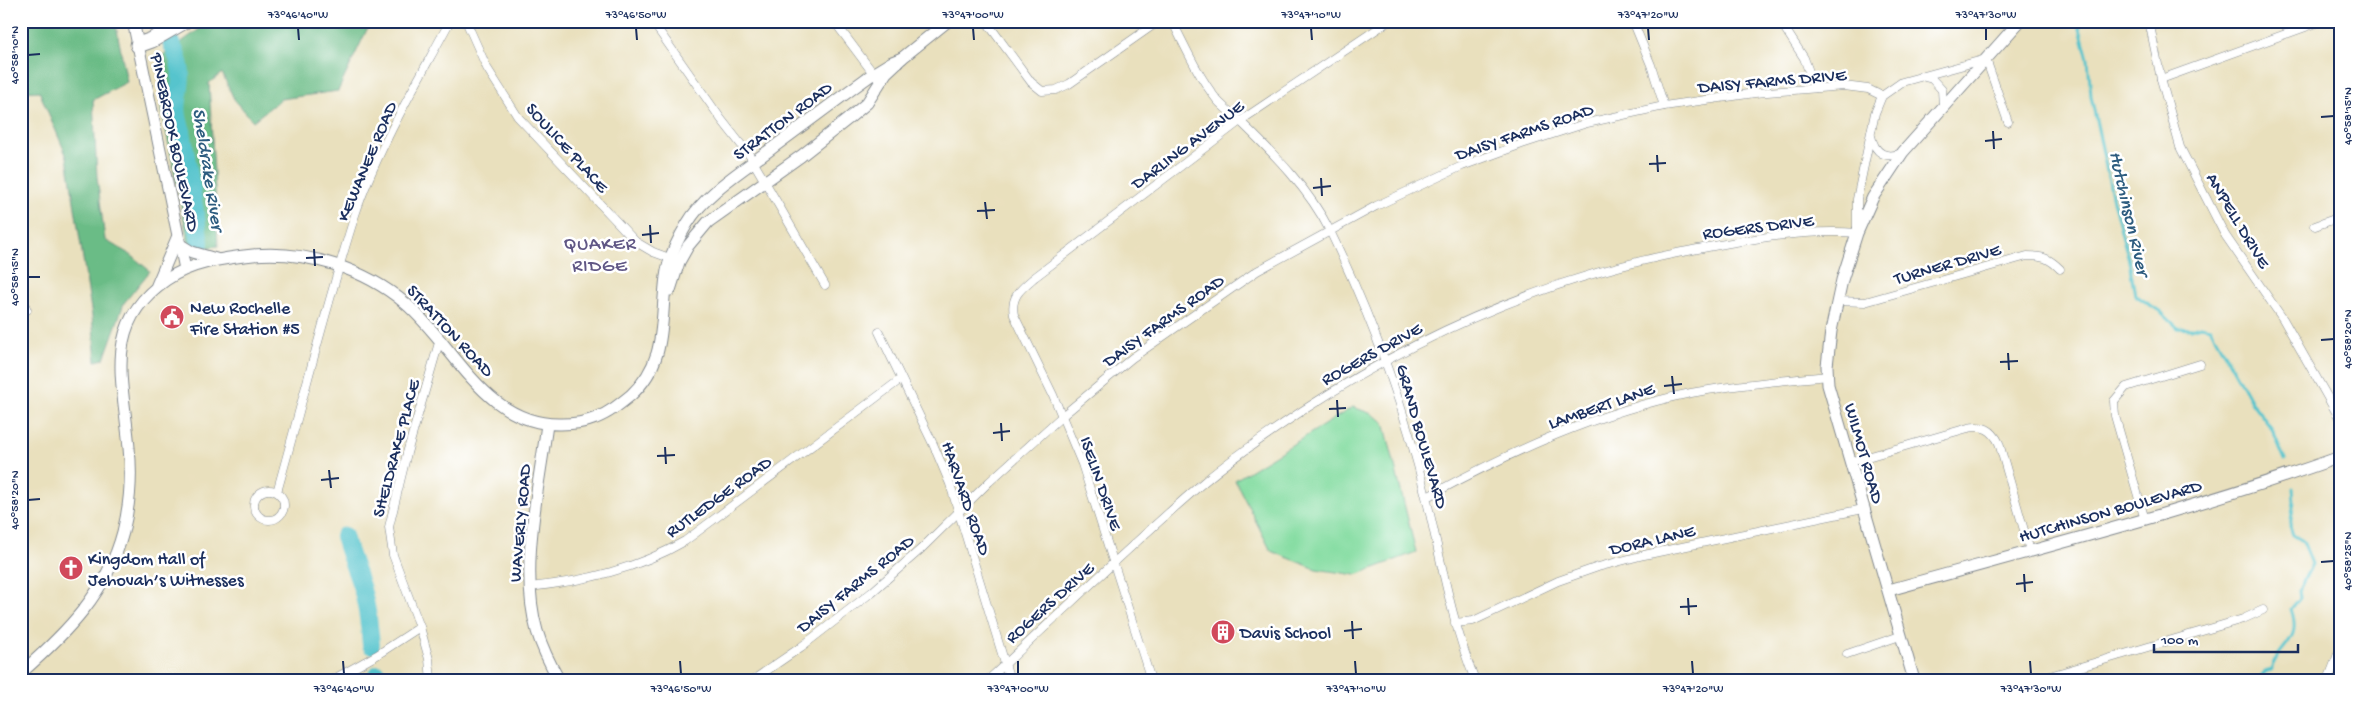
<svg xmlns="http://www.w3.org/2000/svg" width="2361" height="701" font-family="'Gochi Hand',sans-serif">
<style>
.green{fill:#83dca0;stroke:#4f867f}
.forest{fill:#6abc86;stroke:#427672}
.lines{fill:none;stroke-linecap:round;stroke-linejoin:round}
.stream{stroke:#56c4cd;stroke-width:3}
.river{stroke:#56c4cd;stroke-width:18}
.street-casing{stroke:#82888e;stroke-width:9}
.secondary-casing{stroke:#82888e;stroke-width:13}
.highway-casing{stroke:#82888e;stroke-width:17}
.street{stroke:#fff;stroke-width:8}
.secondary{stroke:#fff;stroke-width:11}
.highway{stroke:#fff;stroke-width:15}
.ticks{fill:none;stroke:#1b2f5e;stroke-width:2}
.labels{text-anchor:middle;stroke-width:5;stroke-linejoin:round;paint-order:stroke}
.street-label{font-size:18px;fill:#1b2f5e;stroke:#fff}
.poi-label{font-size:18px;fill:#1b2f5e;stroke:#fff;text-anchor:start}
.water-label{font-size:19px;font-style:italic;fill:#2d5c7f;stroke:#fff}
.neighbourhood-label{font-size:19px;letter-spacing:1px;fill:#605785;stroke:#fff}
.neatline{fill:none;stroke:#1b2f5e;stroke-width:2}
.ticks-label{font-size:12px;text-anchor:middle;fill:#1b2f5e}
</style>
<rect width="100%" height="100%" fill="#fff"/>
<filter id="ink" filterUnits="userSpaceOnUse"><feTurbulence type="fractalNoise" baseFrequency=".02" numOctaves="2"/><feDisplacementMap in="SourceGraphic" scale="10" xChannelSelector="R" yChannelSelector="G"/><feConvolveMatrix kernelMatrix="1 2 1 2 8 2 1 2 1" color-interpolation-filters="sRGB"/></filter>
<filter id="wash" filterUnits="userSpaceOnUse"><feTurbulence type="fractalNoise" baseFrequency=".0096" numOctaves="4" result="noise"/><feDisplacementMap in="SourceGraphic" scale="20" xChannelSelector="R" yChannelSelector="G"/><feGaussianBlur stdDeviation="1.12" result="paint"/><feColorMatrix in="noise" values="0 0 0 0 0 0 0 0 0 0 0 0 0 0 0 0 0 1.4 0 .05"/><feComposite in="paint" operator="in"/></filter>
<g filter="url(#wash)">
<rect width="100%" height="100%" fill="#e9e0bd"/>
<path class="green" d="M1353 407 1372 414 1384 422 1416 552 1356 575 1316 569 1271 551 1235 480Z"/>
<g class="forest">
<path d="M21 21H115L127 82 93 100 97 177 105 240 131 255 150 271 124 303 104 359 96 361 92 316 67 157 39 91 21 92Z"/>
<path d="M211 21H371L338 91 281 99 253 121 234 99 222 73 209 83 218 246 190 250 162 111 163 55Z"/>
</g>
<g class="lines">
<g class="stream">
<path d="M2078 21 2088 59 2091 96 2113 200 2129 261 2135 295 2161 312 2178 328 2191 329 2201 326 2210 328 2252 403 2272 429 2285 460"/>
<path d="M2259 680 2265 672 2271 670C2278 644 2303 643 2291 609L2300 598 2299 590 2312 564 2303 541 2293 535 2290 526 2294 501 2293 488"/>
</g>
<g class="river">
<path d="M171 43C176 52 180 62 181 73 181 98 172 104 182 131L200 243"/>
<path d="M344 536C348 552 354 565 359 580 367 602 369 623 371 645"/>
<path d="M378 674 380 680"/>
</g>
</g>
</g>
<g filter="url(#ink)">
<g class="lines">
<defs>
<g id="street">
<path d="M466 21 487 68 518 117 636 242 653 252 675 260"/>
<path d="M652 21 721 119 750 156 825 285"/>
<path d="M834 21 876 77"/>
<path d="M986 21 1031 82 1042 91 1056 90 1069 84 1159 21"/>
<path d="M1172 21C1186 48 1198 76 1217 100 1224 108 1234 115 1242 123 1275 155 1309 189 1330 231 1371 316 1404 405 1426 497 1441 559 1451 621 1475 680"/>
<path d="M1633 21 1651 65 1664 106"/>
<path d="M1780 21 1804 58 1815 88"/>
<path d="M2149 21 2161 79 2180 147 2225 235 2283 319 2340 419"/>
<path d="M1921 76 1932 79 1942 90 1943 106"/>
<path d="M2161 79 2322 21"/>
<path d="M1871 136C1875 154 1886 159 1902 153"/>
<path d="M2315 226 2340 217"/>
<path d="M21 296 27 310"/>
<path d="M1838 301 1865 302 2027 256C2043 256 2049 258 2060 269"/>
<path d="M879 332 933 444 950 484 1010 680"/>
<path d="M1850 462 1968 428C1983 425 1992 429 1999 443L2030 551"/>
<circle cx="269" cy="505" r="15"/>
<path d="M277 492C303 400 326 306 355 215 376 151 418 81 450 21"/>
<path d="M1427 497C1510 452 1597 412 1691 393 1736 384 1781 381 1827 376"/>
<path d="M2145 520 2115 416 2114 401 2126 387 2200 364"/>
<path d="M530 587C585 581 637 569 685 541L901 379"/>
<path d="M1455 623 1473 621 1558 581 1598 567 1644 555 1863 509"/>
<path d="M1847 654 1900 636"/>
<path d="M332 680 377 655 420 627"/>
<path d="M431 680 429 659 420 627 393 555 389 527 407 453 440 339"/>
<path d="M753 680 801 647 872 592 921 549 989 482 1061 417 1132 358 1257 271 1376 206 1462 166 1522 144 1587 123 1664 106 1755 93 1844 86 1868 89 1882 96"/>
<path d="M988 680C1060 614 1130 545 1204 482 1235 456 1269 433 1302 411 1418 335 1545 279 1682 252 1735 242 1803 228 1857 233V199L1875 113 1882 96 1902 82 1986 59 2008 122"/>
<path d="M1151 680 1082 464 1053 395 1014 315C1010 296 1022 288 1035 277L1240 121 1389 21"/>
<path d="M2036 680 2243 619 2263 610"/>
<path d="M2328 680 2340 649"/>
</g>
<g id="secondary">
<path d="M133 21 185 269"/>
<path d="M179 244 192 252 216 259"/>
<path d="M157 285 177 238"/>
<path d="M670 290 679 262 688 246 708 222 801 156 848 119 867 103 886 73 902 58 948 21"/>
<path d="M547 424C539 488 519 569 537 631 542 648 550 664 559 680"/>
<path d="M1889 590C2040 548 2192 510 2340 457"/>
<path d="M21 673C66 633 107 593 123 532 130 504 132 476 129 448 124 383 101 325 166 280 190 263 224 258 253 255 306 250 365 269 405 303 455 345 485 426 561 424 573 424 584 423 596 418 609 413 620 404 631 395 668 361 660 321 666 277 668 259 678 239 687 224 705 193 743 170 771 149 805 124 839 98 874 73L892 62 902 58"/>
<path d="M1914 680 1828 385 1827 366 1831 331 1842 280 1857 233 1873 197 1903 152 2020 21"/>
</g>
<path id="highway" d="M138 45 152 40 185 21"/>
</defs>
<use href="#street" class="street-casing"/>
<use href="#secondary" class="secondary-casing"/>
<use href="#highway" class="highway-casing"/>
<use href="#street" class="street"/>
<use href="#secondary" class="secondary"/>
<use href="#highway" class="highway"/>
</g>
</g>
<path class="ticks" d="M298 28 299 40M636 28 637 40M973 28 974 40M1311 28 1312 40M1648 28 1649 40M1986 28V40M28 55 40 54M2321 117 2334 116M1993 131 1994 149M1985 141 2002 139M1657 155 1658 172M1649 164 1666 163M1321 178 1322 196M1313 188 1331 186M985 202 987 219M977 211 995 210M650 225 651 243M642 235 659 233M314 249 315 266M306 258 323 257M28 277H40M2321 340 2334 339M2008 353 2009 370M2000 362 2018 361M1672 376 1674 394M1664 386 1682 384M1337 400 1338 417M1329 409 1346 408M1001 423 1002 441M993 433 1010 431M665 447 666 464M657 456 675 455M329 470 331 488M321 480 339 478M28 500 40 499M2321 562 2334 561M2024 574 2025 592M2016 584 2033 582M1688 598 1689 615M1680 607 1697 606M1352 621 1353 639M1344 631 1362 629M343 661 344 674M680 661 681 674M1018 661V674M1355 661 1356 674M1692 661 1693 674M2030 661 2031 674"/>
<defs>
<symbol id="civic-disc" viewBox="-11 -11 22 22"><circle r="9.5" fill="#d1495b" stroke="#fff"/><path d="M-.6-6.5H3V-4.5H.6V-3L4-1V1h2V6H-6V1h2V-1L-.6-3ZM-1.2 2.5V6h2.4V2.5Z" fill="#fff"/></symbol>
<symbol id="church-disc" viewBox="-11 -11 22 22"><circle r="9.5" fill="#d1495b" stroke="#fff"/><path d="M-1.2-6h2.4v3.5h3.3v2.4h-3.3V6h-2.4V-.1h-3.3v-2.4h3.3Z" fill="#fff"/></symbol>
<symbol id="building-disc" viewBox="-11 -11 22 22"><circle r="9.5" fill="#d1495b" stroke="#fff"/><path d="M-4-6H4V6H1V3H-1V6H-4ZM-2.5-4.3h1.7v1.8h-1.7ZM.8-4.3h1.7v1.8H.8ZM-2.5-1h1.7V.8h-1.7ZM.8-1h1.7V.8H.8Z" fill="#fff"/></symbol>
</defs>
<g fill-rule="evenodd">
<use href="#civic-disc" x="158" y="303" width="28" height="28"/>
<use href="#church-disc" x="57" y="554" width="28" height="28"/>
<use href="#building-disc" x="1209" y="618" width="28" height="28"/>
</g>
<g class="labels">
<g class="street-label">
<text transform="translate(1772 80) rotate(-5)" y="6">DAISY FARMS DRIVE</text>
<text transform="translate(782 120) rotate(-37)" y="6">STRATTON ROAD</text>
<text transform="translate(1524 131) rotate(-19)" y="6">DAISY FARMS ROAD</text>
<text transform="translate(176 142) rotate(78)" y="6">PINEBROOK BOULEVARD</text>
<text transform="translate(1187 144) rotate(-37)" y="6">DARLING AVENUE</text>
<text transform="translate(568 147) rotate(48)" y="6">SOULICE PLACE</text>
<text transform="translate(366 161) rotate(-67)" y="6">KEWANEE ROAD</text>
<text transform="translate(2239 220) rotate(59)" y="6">ANPELL DRIVE</text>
<text transform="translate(1758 226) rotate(-7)" y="6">ROGERS DRIVE</text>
<text transform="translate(1947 263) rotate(-16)" y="6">TURNER DRIVE</text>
<text transform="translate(1163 320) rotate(-36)" y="6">DAISY FARMS ROAD</text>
<text transform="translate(451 330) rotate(47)" y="6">STRATTON ROAD</text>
<text transform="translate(1371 353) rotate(-29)" y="6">ROGERS DRIVE</text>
<text transform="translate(1601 405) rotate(-19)" y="6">LAMBERT LANE</text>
<text transform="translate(1423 436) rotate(74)" y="6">GRAND BOULEVARD</text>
<text transform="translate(395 448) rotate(-75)" y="6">SHELDRAKE PLACE</text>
<text transform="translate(1865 453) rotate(74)" y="6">WILMOT ROAD</text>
<text transform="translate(1102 483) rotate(71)" y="6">ISELIN DRIVE</text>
<text transform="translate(718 496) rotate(-36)" y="6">RUTLEDGE ROAD</text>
<text transform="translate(967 498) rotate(71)" y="6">HARVARD ROAD</text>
<text transform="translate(2110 510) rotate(-16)" y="6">HUTCHINSON BOULEVARD</text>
<text transform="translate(519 523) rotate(-85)" y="6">WAVERLY ROAD</text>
<text transform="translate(1652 539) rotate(-13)" y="6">DORA LANE</text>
<text transform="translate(855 583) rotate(-39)" y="6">DAISY FARMS ROAD</text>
<text transform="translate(1049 602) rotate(-42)" y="6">ROGERS DRIVE</text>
</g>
<g class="poi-label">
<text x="190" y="313">New Rochelle<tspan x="190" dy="21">Fire Station #5</tspan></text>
<text x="88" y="564">Kingdom Hall of<tspan x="88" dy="21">Jehovah’s Witnesses</tspan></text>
<text x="1240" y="638">Davis School</text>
</g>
<g class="water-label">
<text transform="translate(210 169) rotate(81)" y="7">Sheldrake River</text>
<text transform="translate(2131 213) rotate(77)" y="7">Hutchinson River</text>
</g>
<g class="neighbourhood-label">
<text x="600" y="249">QUAKER<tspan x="600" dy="22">RIDGE</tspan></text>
</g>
</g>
<rect width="2361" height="701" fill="none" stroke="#fff" stroke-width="55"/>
<path d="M2154 644v8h144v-8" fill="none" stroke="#1b2f5e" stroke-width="2.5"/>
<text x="2161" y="644" font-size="15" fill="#1b2f5e" stroke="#ffffff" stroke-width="4" paint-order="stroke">100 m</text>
<rect x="28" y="28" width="2306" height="646" class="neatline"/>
<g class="ticks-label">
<text x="298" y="18">73°46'40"W</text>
<text x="636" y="18">73°46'50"W</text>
<text x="973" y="18">73°47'00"W</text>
<text x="1311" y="18">73°47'10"W</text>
<text x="1648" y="18">73°47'20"W</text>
<text x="1986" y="18">73°47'30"W</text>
<text transform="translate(14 55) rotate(-90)" y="4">40°58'10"N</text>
<text transform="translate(2347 116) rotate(-90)" y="4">40°58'15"N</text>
<text transform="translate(14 277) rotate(-90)" y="4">40°58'15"N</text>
<text transform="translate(2347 339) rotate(-90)" y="4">40°58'20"N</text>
<text transform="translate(14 500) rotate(-90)" y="4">40°58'20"N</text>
<text transform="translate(2347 561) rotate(-90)" y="4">40°58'25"N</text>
<text x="344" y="692">73°46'40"W</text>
<text x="681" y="692">73°46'50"W</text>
<text x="1018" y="692">73°47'00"W</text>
<text x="1356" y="692">73°47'10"W</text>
<text x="1693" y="692">73°47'20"W</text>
<text x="2031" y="692">73°47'30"W</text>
</g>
</svg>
